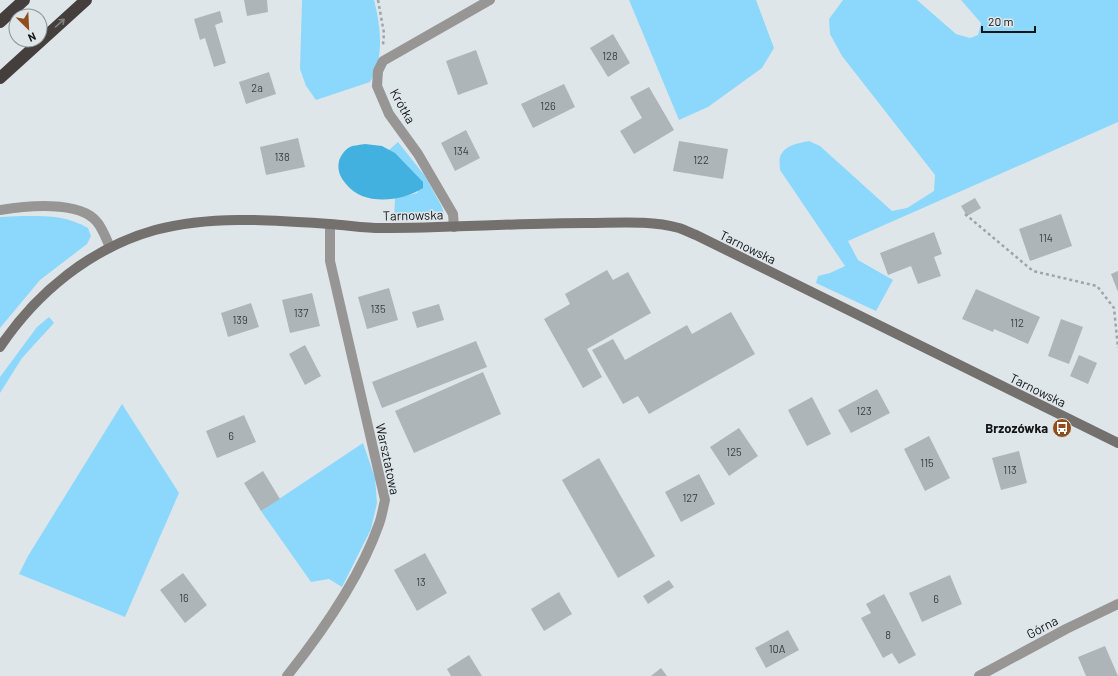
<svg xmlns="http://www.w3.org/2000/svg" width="1118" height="676" font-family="Barlow,sans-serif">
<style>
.green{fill:#8cd8fd}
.water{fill:#43b1e0}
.building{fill:#aeb5b8}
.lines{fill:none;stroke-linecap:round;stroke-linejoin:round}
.path{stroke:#9fa4a8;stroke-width:2.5;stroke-dasharray:3 3;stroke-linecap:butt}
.street{stroke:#989694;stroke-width:10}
.secondary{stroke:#74706e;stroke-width:10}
.highway{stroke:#443f3c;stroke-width:12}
.oneway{stroke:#828282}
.labels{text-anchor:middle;stroke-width:3;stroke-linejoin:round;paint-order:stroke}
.number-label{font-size:11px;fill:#3a3d3e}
.street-label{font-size:13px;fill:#131516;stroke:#dfe6ea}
.poi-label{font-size:13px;font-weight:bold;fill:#131516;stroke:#dfe6ea;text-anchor:end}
</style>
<rect width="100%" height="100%" fill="#dfe6ea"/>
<g class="green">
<path d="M302 0H374C379 19 383 46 377 65 375 71 373 77 370 82L316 100 306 86 300 69Z"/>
<path d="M629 0H756L774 48 762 68 708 107 679 120Z"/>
<path d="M843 0H917L956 34 970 38 978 35 981 23 961 0H1118V122L848 241 858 260 893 280 876 311 816 283 818 276 830 273 845 266 780 170C780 166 779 160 780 157 784 145 799 143 809 141L820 146 892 211 907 208 934 191 935 175 842 56 830 34 829 19Z"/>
<path d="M398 142 425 176 442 207 444 214 442 219H394L395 198 417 193 423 183 389 150Z"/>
<path d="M21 216C45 216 66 215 88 228L91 236 87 244 40 280 0 328V217Z"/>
<path d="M49 317 54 323 22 358 0 393V377L37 327Z"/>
<path d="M122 404 179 493 125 617 19 574 28 556Z"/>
<path d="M363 443 375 478 377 503 371 529 342 587 329 579 311 582 261 511Z"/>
</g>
<path class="water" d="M365 144 382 146 395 153 423 182V188C401 202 363 206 346 184 340 177 337 170 339 161 340 157 345 149 350 147 354 145 361 145 365 144Z"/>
<g class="building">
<path d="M244 0H267L268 12 247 16Z"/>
<path d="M220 11 223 22 215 25 226 63 214 67 205 38 200 40 194 19Z"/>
<path d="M613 34 630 63 608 77 590 48Z"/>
<path d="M476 50 488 84 458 95 446 61Z"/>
<path d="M269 72 276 94 246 104 239 82Z"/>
<path d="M564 84 575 107 533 128 521 104Z"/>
<path d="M649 87 674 130 634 154 620 131 642 118 630 97Z"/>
<path d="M466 130 480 158 455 171 441 143Z"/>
<path d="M298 138 305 167 266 175 260 147Z"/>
<path d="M679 141 728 149 723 179 673 171Z"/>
<path d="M975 198 981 208 967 216 961 206Z"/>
<path d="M1061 214 1072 246 1030 261 1019 229Z"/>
<path d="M934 232 942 254 934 257 941 276 918 284 911 266 888 275 880 253Z"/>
<path d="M607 270 613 280 628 272 651 313 587 349 602 377 583 388 544 319 570 304 565 294Z"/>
<path d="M1118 271V292L1111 274Z"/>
<path d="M389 288 398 320 367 329 358 297Z"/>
<path d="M976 289 1040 317 1028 344 994 329 993 332 962 319Z"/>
<path d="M312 293 320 326 290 333 282 300Z"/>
<path d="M251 303 259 327 228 337 221 313Z"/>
<path d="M439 304 444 320 417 328 412 312Z"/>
<path d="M731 312 755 354 649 414 638 396 623 404 592 350 613 339 625 360 687 325 692 334Z"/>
<path d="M1061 319 1083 327 1069 364 1048 356Z"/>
<path d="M476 341 487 367 382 408 372 382Z"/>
<path d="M305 345 321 376 305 385 289 354Z"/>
<path d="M1079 355 1097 363 1088 384 1070 376Z"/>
<path d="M483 372 501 414 414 453 395 411Z"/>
<path d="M877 389 890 413 851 433 838 410Z"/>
<path d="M812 397 831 434 807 446 788 410Z"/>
<path d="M244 415 256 442 217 458 206 431Z"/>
<path d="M739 428 758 456 729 476 710 447Z"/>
<path d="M929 436 950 478 925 491 904 449Z"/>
<path d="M1019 451 1027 483 1001 490 992 458Z"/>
<path d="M599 458 655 556 618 578 562 480Z"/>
<path d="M263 471 280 499 261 511 244 483Z"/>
<path d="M699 474 715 504 681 522 665 492Z"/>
<path d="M425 553 447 593 417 611 394 570Z"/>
<path d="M183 573 207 605 185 623 160 590Z"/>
<path d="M950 575 962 604 922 622 909 593Z"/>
<path d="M669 580 674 587 648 604 643 596Z"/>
<path d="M559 592 572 614 544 631 531 609Z"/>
<path d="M884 594 916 655 899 664 892 653 883 658 861 618 871 613 866 604Z"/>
<path d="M788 630 799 650 766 668 755 648Z"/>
<path d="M1105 646 1118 676H1086L1078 657Z"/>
<path d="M469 655 482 676H451L447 669Z"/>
<path d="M661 668 667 676H651Z"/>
</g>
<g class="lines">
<g class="path">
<path d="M378 0 384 33 383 45"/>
<path d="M965 214 1033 271 1097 286 1114 308 1118 348"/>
</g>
<g class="street">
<path d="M0 210C25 206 80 200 97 222 103 229 106 239 110 247"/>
<path d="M454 227 453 214 418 154 389 114 377 86 378 71 383 61 490 0"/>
<path d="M287 676C323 631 360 578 379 524 382 516 383 508 385 500L330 261V224"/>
<path d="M979 676 1066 629 1118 604"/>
</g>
<path class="secondary" d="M0 347C37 292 91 248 155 230 211 215 272 220 329 224 347 225 364 228 381 228 450 228 518 223 586 223 617 223 650 220 679 228 685 230 691 233 696 235L1118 443"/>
<g class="highway">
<path d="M0 22 24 0"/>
<path d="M0 78 86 0"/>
</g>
</g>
<defs><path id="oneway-shaft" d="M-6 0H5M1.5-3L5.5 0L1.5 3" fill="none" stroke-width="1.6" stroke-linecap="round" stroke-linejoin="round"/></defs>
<use class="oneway" href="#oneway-shaft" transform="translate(60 23) rotate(-42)"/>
<defs>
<symbol id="bus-disc" viewBox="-11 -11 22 22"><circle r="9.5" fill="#904e1d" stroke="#dfe6ea"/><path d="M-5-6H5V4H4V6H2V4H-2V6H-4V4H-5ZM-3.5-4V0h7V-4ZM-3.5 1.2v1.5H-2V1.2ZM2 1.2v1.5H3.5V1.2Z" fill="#fff"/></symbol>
</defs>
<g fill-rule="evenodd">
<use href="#bus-disc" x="1051" y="417" width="22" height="22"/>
</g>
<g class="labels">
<g class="number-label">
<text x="610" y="60">128</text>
<text x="257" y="92">2a</text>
<text x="548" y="110">126</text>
<text x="461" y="155">134</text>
<text x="282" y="161">138</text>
<text x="701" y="164">122</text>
<text x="1046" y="242">114</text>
<text x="378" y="313">135</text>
<text x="301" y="317">137</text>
<text x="240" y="324">139</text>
<text x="1017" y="327">112</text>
<text x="864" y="415">123</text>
<text x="231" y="440">6</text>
<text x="734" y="456">125</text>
<text x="927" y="467">115</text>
<text x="1010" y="474">113</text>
<text x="690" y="502">127</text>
<text x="421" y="586">13</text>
<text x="184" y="602">16</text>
<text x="936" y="603">6</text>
<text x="888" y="639">8</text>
<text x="777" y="653">10A</text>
</g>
<g class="street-label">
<text transform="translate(403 106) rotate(61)" y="5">Krótka</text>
<text transform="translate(413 215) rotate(-1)" y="5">Tarnowska</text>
<text transform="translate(748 247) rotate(26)" y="5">Tarnowska</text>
<text transform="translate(1038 390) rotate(26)" y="5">Tarnowska</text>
<text transform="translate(388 459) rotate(78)" y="5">Warsztatowa</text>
<text transform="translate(1042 627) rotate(-28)" y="5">Górna</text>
</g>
<g class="poi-label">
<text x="1048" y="433">Brzozówka</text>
</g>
</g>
<g transform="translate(28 28) rotate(156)"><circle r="19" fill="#dfe6ea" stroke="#8d9295"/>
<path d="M0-3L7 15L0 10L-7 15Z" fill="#904e1d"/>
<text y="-6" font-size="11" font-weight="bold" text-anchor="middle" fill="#131516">N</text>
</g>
<path d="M982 26v6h53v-6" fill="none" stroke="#131516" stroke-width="2"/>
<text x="988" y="26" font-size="12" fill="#131516" stroke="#dfe6ea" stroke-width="3" paint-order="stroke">20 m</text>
</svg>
